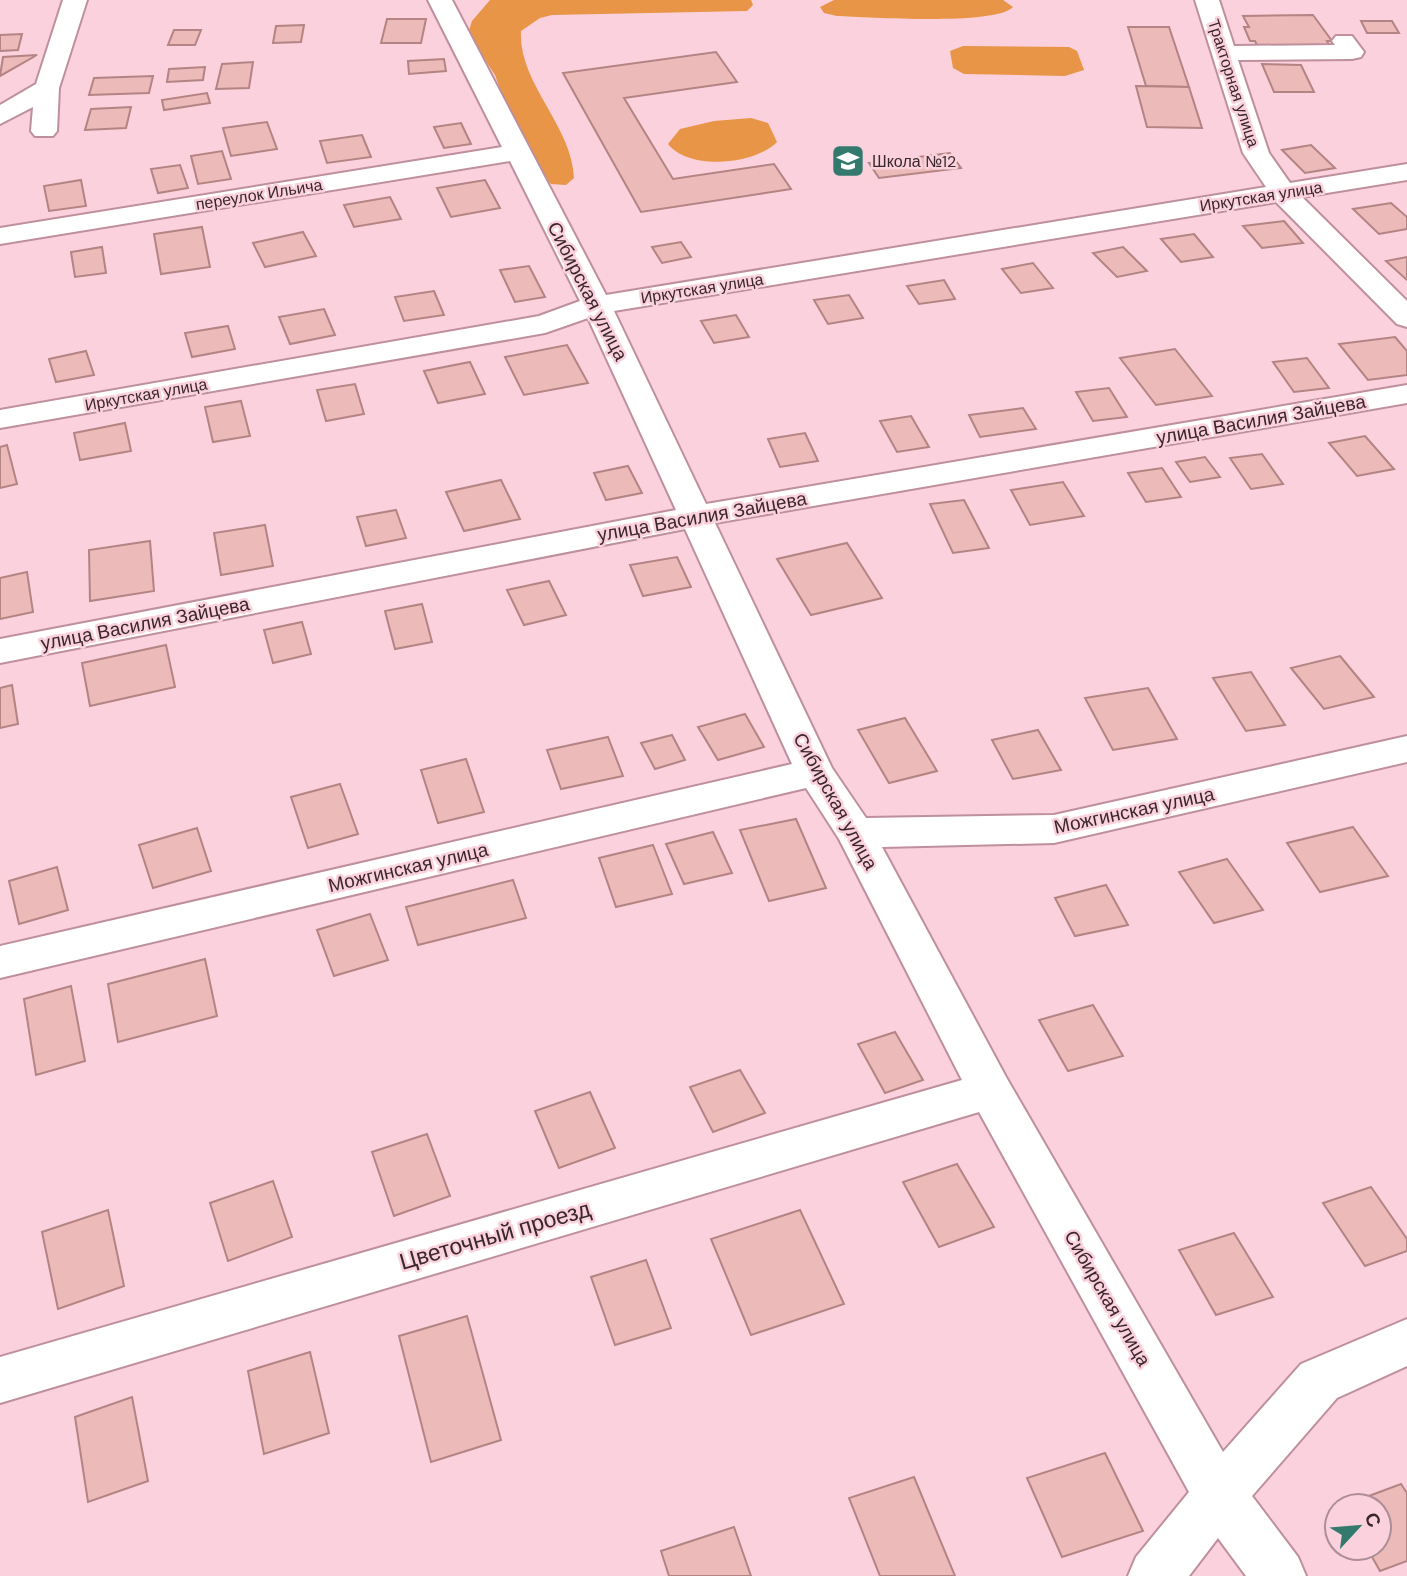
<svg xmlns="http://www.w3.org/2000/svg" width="1407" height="1576" font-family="'DM Sans',sans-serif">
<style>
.green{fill:#e99547}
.building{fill:#ecbab8;stroke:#b38483;stroke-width:2}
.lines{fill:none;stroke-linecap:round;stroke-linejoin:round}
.minor-casing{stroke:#be8f9c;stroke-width:4}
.minor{fill:#fff;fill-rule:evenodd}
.labels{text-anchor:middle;stroke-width:5;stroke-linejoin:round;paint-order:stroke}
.far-street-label{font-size:16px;fill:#3a272d;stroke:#fad1dc}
.far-poi-label{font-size:16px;fill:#3a272d;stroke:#fad1dc;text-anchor:start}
.street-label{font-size:19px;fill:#3a272d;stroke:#fad1dc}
.near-street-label{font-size:23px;fill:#3a272d;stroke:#fad1dc}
</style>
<rect width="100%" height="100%" fill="#fad1dc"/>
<g class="green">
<path d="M490 0H751L753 5 747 11 552 15 540 18 521 31C518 83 572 125 574 178L566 185 551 184 522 150 495 75 468 34 472 21Z"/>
<path d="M834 0H1003L1013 7C994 26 869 17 837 16L824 13 820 7Z"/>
<path d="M963 46 1069 47 1077 51 1084 70 1065 76 964 74 953 68 950 51Z"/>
<path d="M751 118 768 123 777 142C755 165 689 171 668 144L680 129 714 121Z"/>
</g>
<g class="building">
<path d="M1313 15 1332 41H1327L1331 49H1259L1255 41H1250L1244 27H1249L1243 16Z"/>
<path d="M387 19H426L421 43H381Z"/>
<path d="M1361 21H1392L1399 33H1367Z"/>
<path d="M304 25 301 42 273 43 276 26Z"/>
<path d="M1128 27H1169L1189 87 1146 86Z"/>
<path d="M174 30H201L195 45H168Z"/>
<path d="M22 34 18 50 0 51V35Z"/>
<path d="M716 52 737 82 624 98 673 179 774 164 791 189 641 212 563 73Z"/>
<path d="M37 55 0 76 3 57Z"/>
<path d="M444 59 446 71 409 74 408 61Z"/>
<path d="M253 62 249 88 216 89 222 64Z"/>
<path d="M1262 64 1301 65 1314 92H1274Z"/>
<path d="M205 67 203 80 167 82 169 69Z"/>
<path d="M153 76 149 93 89 95 94 78Z"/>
<path d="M1136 86 1189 87 1202 128 1147 127Z"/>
<path d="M207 93 210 103 164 110 162 100Z"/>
<path d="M131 107 126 128 85 130 91 109Z"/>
<path d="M267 122 277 149 231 156 223 128Z"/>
<path d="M461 123 471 144 444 148 434 127Z"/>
<path d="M362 135 371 157 327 163 320 141Z"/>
<path d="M1311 145 1335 168 1305 173 1282 150Z"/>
<path d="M222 151 231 179 198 184 191 156Z"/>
<path d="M950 153 961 168 879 178 869 163Z"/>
<path d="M180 165 188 188 158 193 151 169Z"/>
<path d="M81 180 86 206 49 211 44 186Z"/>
<path d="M485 180 500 208 451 217 437 188Z"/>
<path d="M390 197 401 219 354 227 344 205Z"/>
<path d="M1391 203 1407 217V229L1379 234 1353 209Z"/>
<path d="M1284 221 1303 243 1262 248 1243 226Z"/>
<path d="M202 227 210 267 161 274 154 234Z"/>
<path d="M303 232 316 256 265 267 253 243Z"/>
<path d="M1194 234 1213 257 1181 262 1161 239Z"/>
<path d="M681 242 691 257 662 263 652 247Z"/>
<path d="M102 247 106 273 75 277 71 252Z"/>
<path d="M1123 247 1147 271 1117 277 1093 253Z"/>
<path d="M1407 257V280L1386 261Z"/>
<path d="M1033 263 1053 288 1021 293 1002 269Z"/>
<path d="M529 266 545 297 515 302 500 270Z"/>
<path d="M944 280 955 299 919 304 907 286Z"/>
<path d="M434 291 444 315 404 321 395 297Z"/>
<path d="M849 295 863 318 828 324 814 300Z"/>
<path d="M324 309 335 335 290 344 279 317Z"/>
<path d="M736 315 749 337 714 343 701 321Z"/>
<path d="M228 326 235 349 192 357 185 333Z"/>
<path d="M1395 337 1407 351V375L1368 380 1339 344Z"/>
<path d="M567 345 588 383 524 395 505 357Z"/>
<path d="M1175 349 1212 396 1156 405 1120 358Z"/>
<path d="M86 351 94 375 56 382 49 359Z"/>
<path d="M1307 358 1329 388 1294 392 1273 362Z"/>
<path d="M470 362 485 394 438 403 424 371Z"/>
<path d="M355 384 364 414 326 421 317 390Z"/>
<path d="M1109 388 1127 417 1093 421 1076 392Z"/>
<path d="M241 401 250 436 213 442 205 407Z"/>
<path d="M1023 408 1036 429 980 437 969 415Z"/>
<path d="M911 416 929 447 897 452 880 421Z"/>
<path d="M125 423 131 451 80 460 74 433Z"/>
<path d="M805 433 818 461 780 467 768 439Z"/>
<path d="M1365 436 1394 469 1357 476 1329 443Z"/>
<path d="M7 445 17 484 0 488V447Z"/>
<path d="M1262 454 1283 484 1251 489 1230 458Z"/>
<path d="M1205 457 1220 477 1190 482 1176 462Z"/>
<path d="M628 466 642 493 606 500 594 473Z"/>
<path d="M1162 468 1181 497 1146 502 1128 473Z"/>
<path d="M501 480 520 519 464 531 446 492Z"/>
<path d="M1063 482 1084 516 1030 525 1011 490Z"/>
<path d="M964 500 989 548 953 553 930 504Z"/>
<path d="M396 510 406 538 366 546 357 517Z"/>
<path d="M265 525 273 566 221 575 214 533Z"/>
<path d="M150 541 154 591 90 601 89 550Z"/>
<path d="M847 543 882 598 811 615 777 559Z"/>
<path d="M677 557 691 587 643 596 630 565Z"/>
<path d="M27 572 33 612 0 619V578Z"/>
<path d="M549 581 566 615 524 625 507 590Z"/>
<path d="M422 604 432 642 395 649 385 611Z"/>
<path d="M302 622 311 654 273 663 264 630Z"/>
<path d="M166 645 175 687 90 706 82 663Z"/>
<path d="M1340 656 1374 697 1324 709 1291 668Z"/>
<path d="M1251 672 1285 725 1246 731 1213 678Z"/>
<path d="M12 685 18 724 0 728V688Z"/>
<path d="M1148 688 1177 739 1113 750 1085 698Z"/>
<path d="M745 714 764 747 718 760 698 727Z"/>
<path d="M905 718 937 771 889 783 858 730Z"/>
<path d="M1038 730 1061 770 1013 779 992 740Z"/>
<path d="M672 735 685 760 655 769 641 743Z"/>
<path d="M608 737 623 776 561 789 547 750Z"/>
<path d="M466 759 484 812 438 823 421 770Z"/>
<path d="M340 784 358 834 308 848 291 797Z"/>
<path d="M796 819 826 888 769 901 740 830Z"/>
<path d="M1353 827 1388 876 1320 892 1287 843Z"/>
<path d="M197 828 211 871 153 888 139 845Z"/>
<path d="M713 832 732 873 684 884 666 844Z"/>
<path d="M653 845 672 894 616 907 599 858Z"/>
<path d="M1227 859 1263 910 1214 923 1179 872Z"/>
<path d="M57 867 68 910 19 924 9 881Z"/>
<path d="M513 880 526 918 418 945 406 907Z"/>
<path d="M1106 885 1128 925 1075 936 1055 898Z"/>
<path d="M370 914 388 960 334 976 317 930Z"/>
<path d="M205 959 217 1016 118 1042 108 984Z"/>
<path d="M71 986 85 1061 36 1075 24 999Z"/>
<path d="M1093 1005 1123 1056 1068 1071 1039 1020Z"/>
<path d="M895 1032 923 1080 885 1093 858 1044Z"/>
<path d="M740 1070 765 1113 713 1132 690 1087Z"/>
<path d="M590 1092 615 1148 559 1168 535 1111Z"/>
<path d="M427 1134 450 1196 394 1216 372 1152Z"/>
<path d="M957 1164 994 1227 939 1247 903 1182Z"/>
<path d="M273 1181 292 1237 228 1261 210 1203Z"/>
<path d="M1371 1187 1407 1239V1251L1365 1266 1323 1203Z"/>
<path d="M108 1210 124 1286 58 1309 42 1232Z"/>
<path d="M800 1210 844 1304 751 1335 711 1239Z"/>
<path d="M1234 1233 1273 1297 1216 1315 1179 1250Z"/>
<path d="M646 1260 671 1328 615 1345 591 1277Z"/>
<path d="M467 1316 501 1440 431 1462 399 1336Z"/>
<path d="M310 1352 329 1433 264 1454 248 1371Z"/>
<path d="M132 1397 148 1481 88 1502 75 1417Z"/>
<path d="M1105 1453 1143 1531 1062 1557 1027 1478Z"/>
<path d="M914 1477 955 1576H880L849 1498Z"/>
<path d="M1401 1484 1407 1493V1561L1380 1571 1367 1548H1379V1506H1342Z"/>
<path d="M734 1527 751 1576H669L661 1551Z"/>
</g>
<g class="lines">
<defs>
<g id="minor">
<path d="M63 0H87L59 88 57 131 53 136H35L31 131 33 107 0 124V105L36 84Z"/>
<path d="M428 0H452L606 295 1266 187 1243 153 1195 0H1219L1234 46 1335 45 1332 41 1336 36H1352L1364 52 1361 57 1352 59 1238 60 1269 153 1290 183 1407 164V180L1302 197 1407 301V327L1397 324 1276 202 614 311 706 504 1407 385V403L715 523 832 768 866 818 1054 815 1407 736V762L1054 843 882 847 1006 1077 1223 1452 1301 1364 1407 1319V1366L1337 1398 1252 1496 1298 1557 1306 1576H1246L1218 1538 1189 1576H1128L1136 1557 1189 1492 979 1112 0 1403V1357L962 1080 839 839 806 788 0 978V946L792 764 685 529 0 663V639L676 510 588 318 545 333 0 428V410L539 316 580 301 510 161 0 244V228L502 147Z"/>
</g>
</defs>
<use href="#minor" class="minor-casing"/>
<use href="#minor" class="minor"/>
</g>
<defs>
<symbol id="school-square" viewBox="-11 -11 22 22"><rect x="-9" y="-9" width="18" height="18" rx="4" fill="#34796d" stroke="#fad1dc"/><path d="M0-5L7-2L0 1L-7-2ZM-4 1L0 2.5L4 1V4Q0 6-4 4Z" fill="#fff"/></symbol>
</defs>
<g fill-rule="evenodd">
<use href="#school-square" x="829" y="142" width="38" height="38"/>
</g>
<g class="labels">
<g class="far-street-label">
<text transform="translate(1234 83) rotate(72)" y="6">Тракторная улица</text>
<text transform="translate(259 194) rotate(-9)" y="6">переулок Ильича</text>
<text transform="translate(1261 196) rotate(-9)" y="6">Иркутская улица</text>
<text transform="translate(702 288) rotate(-9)" y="6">Иркутская улица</text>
<text transform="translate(146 394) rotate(-10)" y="6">Иркутская улица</text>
</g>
<g class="far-poi-label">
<text x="872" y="167">Школа №12</text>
</g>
<g class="street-label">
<text transform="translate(588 291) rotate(63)" y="7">Сибирская улица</text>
<text transform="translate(1261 419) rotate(-10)" y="7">улица Василия Зайцева</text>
<text transform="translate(702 516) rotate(-10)" y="7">улица Василия Зайцева</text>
<text transform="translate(145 623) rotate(-11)" y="7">улица Василия Зайцева</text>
<text transform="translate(836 801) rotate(61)" y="7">Сибирская улица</text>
<text transform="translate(1134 810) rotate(-12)" y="7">Можгинская улица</text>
<text transform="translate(408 867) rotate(-13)" y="7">Можгинская улица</text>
<text transform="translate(1108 1298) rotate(60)" y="7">Сибирская улица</text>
</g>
<g class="near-street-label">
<text transform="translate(495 1235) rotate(-16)" y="8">Цветочный проезд</text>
</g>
</g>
<g transform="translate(1358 1527) rotate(64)"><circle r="33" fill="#fad1dc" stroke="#ad8d96" stroke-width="2"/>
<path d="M0-5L12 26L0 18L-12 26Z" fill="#34796d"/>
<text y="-10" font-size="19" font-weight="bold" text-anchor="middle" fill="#3a272d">С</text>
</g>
</svg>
